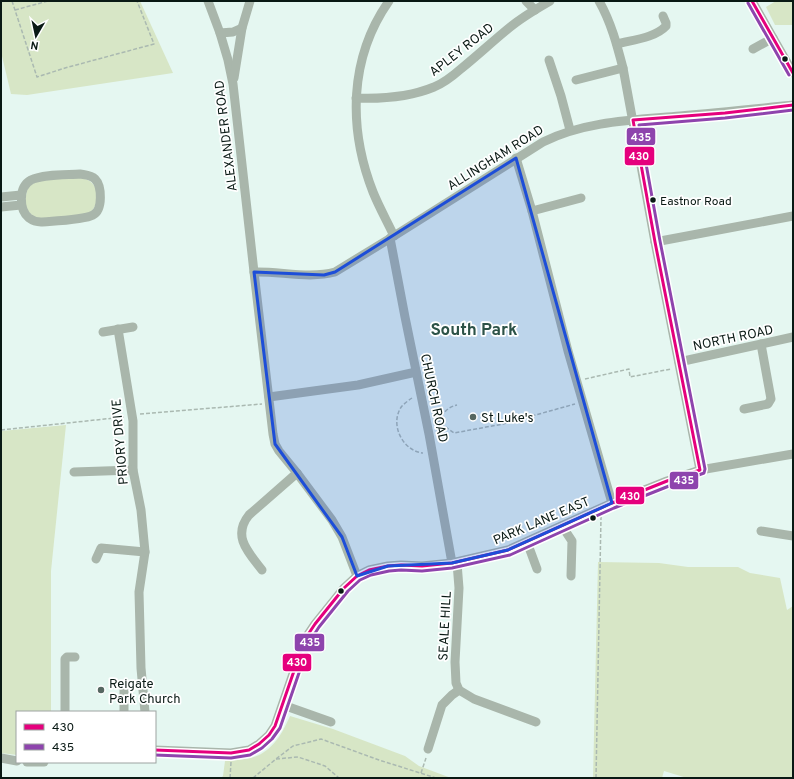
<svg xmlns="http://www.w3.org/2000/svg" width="794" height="779" font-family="Overpass,sans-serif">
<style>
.green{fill:#d7e6c6}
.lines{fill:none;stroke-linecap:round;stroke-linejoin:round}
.path{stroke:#aab9b1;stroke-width:1.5;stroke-dasharray:4 2;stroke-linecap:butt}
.minor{stroke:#a9b6ab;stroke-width:9}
.bus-1-casing{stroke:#fff;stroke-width:6}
.bus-2-casing{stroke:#fff;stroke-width:6}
.bus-1{stroke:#e5007d;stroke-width:3}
.bus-2{stroke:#8e44ad;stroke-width:3}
.marked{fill:#1d4ed8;fill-opacity:0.2;stroke:#1d4ed8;stroke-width:3;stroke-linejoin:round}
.bus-dot{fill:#091914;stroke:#fff;stroke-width:1.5}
.poi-dot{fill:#566761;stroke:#fff;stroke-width:1.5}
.labels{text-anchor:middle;stroke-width:3.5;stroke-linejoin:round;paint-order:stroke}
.bus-label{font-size:12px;fill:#091914;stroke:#fff;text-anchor:start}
.street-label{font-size:13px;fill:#091914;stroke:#fff}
.poi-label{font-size:13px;fill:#091914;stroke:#fff;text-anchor:start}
.district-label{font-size:17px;font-weight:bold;fill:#2c5247;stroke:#fff}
.line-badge{stroke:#fff;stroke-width:1.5}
.badge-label{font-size:11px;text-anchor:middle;font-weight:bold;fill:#fff}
</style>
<rect width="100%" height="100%" fill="#e5f7f1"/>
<g class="green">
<path d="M1 1H140L173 73 27 95 11 94 1 52Z"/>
<path d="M776 1H793V25H775L766 7Z"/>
<path d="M60 178C67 178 79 177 85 179 100 183 101 205 89 213 88 213 84 216 83 216 77 217 68 217 62 218 56 218 49 220 43 219 31 218 23 208 26 196 27 191 27 188 31 185 39 179 51 179 60 178Z"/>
<path d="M66 425 51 571V712H17V755L1 753V431Z"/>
<path d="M598 562 659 563 688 567H738L750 573 780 578 787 610 793 606V778H687L664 771 662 778H593Z"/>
<path d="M290 716 333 729 405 756 419 766 451 778H221L223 776 225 761C234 760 245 760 254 757 273 751 283 732 290 716Z"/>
</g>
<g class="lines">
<g class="path">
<path d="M12 1 37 77 65 68 154 44 137 1"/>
<path d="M15 10 48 1"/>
<path d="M585 379 629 369 630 377 671 369"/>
<path d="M412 398C409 400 405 403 402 406 389 423 402 451 423 453"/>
<path d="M140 414 262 404"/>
<path d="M435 422H439L454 433 503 424 575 404"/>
<path d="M439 422C442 413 448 407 457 405"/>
<path d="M1 430 124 417"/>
<path d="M276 759 298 757 325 766 339 778"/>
<path d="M421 773 426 758"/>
<path d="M230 778 231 762"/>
<path d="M253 778 276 759 293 746 321 739 379 760 436 778"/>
<path d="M596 778 601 517"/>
</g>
<g class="minor">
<path d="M208 1 220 33 228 60 233 84 254 272 273 434 275 444 279 451 297 473 332 520 342 537 357 576"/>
<path d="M389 1C349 58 348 128 373 192 379 207 387 221 394 236"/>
<path d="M526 1 535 10"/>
<path d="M599 1C611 22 617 45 623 68L655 242 700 470"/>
<path d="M752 1 793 73"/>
<path d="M220 33 233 32 242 28"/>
<path d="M617 44C632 40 655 38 666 26V23L663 16"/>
<path d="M753 49 773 38"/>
<path d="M549 60 561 96 570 130"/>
<path d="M234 78 242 28 250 1"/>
<path d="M576 80 623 68"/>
<path d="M356 98C382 99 410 97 434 87 445 83 454 75 462 68 478 55 493 41 509 28 521 18 536 9 550 1"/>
<path d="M516 158 532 211 568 351 612 503"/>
<path d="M80 174C85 175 91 175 95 179 102 186 103 210 93 215 84 220 53 221 41 222 37 222 33 221 29 218 19 210 18 187 31 180 43 174 67 175 80 174Z"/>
<path d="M1 197 21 195"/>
<path d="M1 207 21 205"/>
<path d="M532 211 581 198"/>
<path d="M390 238 405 317 429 434 452 563"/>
<path d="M655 242 793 216"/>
<path d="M254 272C279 271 310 279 335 272L394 236 543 142C585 121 634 120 680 116 718 113 755 109 793 105"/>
<path d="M118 329 133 421V470L141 510 145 552 139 592 141 668 145 712"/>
<path d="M103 332 133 327"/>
<path d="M679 362 793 337"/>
<path d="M269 397 358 385 416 372"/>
<path d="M744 409 768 404 771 399 761 344"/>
<path d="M74 472 133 470"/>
<path d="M562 526 572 541 571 576"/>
<path d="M761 531 793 536"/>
<path d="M527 542 537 569"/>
<path d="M96 559 101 548 145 552"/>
<path d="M457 563 459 588 455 662 456 683 459 690 474 699 536 722"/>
<path d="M262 570C248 552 232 536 249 515L297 473"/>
<path d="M124 689V712"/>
<path d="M283 705 331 722"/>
<path d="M65 712V659L67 657H75"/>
<path d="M428 749 442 705 452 695 459 690"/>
<path d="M155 750 231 753 249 750 259 744 269 735 275 726 305 639 315 624 344 588 357 576 369 570 388 566 401 565 422 566 452 563 508 550 612 503 667 481 700 470 793 454"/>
<path d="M1 758 17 761"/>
<path d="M27 762H44"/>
</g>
<defs>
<g id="bus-1">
<path d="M752 1 793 73"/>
<path d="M155 750 231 753 249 750 259 744 269 735 275 726 305 639 315 624 344 588 357 576 369 570 388 566 401 565 422 566 452 563 508 550 612 503 667 481 700 470 655 242 633 120 725 113 793 105"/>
</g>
<g id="bus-2">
<path d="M748 3 789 75"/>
<path d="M155 755 231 758 250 755 262 748 272 739 280 728 310 641 319 627 348 591 360 580 371 575 389 571 401 570 422 571 452 568 510 555 614 508 669 486 704 473 705 469 660 241 639 125 725 118 793 110"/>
</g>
</defs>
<use href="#bus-1" class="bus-1-casing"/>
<use href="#bus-2" class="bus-2-casing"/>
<use href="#bus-1" class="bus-1"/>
<use href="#bus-2" class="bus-2"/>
</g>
<path class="marked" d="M516 158 612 503 508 550 452 563 388 566 357 576 342 537 275 444 254 272 324 275 335 272Z"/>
<g class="bus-dot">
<circle cx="785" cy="59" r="3.5"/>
<circle cx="653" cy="200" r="3.5"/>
<circle cx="593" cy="518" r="3.5"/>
<circle cx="341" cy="591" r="3.5"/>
</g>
<g class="poi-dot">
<circle cx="473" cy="417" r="4"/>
<circle cx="101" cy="690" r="4"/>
</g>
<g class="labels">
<g class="bus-label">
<text x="660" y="205">Eastnor Road</text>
</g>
<g class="street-label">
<text transform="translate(461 49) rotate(-38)" y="5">APLEY ROAD</text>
<text transform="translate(225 136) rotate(-97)" y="5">ALEXANDER ROAD</text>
<text transform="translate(495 157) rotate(-32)" y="5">ALLINGHAM ROAD</text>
<text transform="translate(733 337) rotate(-12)" y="5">NORTH ROAD</text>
<text transform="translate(435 398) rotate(78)" y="5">CHURCH ROAD</text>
<text transform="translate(119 442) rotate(-95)" y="5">PRIORY DRIVE</text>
<text transform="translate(541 520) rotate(-23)" y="5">PARK LANE EAST</text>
<text transform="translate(444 626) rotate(-87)" y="5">SEALE HILL</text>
</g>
<g class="poi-label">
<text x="481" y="422">St Luke's</text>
<text x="109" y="688">Reigate<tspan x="109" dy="15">Park Church</tspan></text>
</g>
<g class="district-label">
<text x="474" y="335">South Park</text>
</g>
</g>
<g class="line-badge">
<rect x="626" y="127" width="30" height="19" rx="4" fill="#8e44ad"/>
<rect x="624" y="146" width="31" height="20" rx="4" fill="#e5007d"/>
<rect x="669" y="471" width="30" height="19" rx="4" fill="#8e44ad"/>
<rect x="615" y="486" width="30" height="19" rx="4" fill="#e5007d"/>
<rect x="294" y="633" width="31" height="19" rx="4" fill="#8e44ad"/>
<rect x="282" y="653" width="30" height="19" rx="4" fill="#e5007d"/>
</g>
<g class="badge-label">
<text x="641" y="141">435</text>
<text x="639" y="160">430</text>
<text x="684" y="484">435</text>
<text x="630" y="500">430</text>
<text x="310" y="646">435</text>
<text x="297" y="666">430</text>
</g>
<rect width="794" height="779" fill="none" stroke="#091914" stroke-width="4"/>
<rect x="16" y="711" width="140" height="52" fill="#ffffff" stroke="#9da3a1"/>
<rect x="24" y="724" width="20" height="6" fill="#e5007d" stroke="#9da3a1"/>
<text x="52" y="731" font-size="12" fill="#091914">430</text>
<rect x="24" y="744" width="20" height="6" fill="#8e44ad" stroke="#9da3a1"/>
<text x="52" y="751" font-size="12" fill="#091914">435</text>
<g transform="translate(36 36) rotate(189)" stroke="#ffffff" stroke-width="3" paint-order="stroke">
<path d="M0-3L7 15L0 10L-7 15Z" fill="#091914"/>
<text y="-6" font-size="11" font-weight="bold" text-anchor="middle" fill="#091914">N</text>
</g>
</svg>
